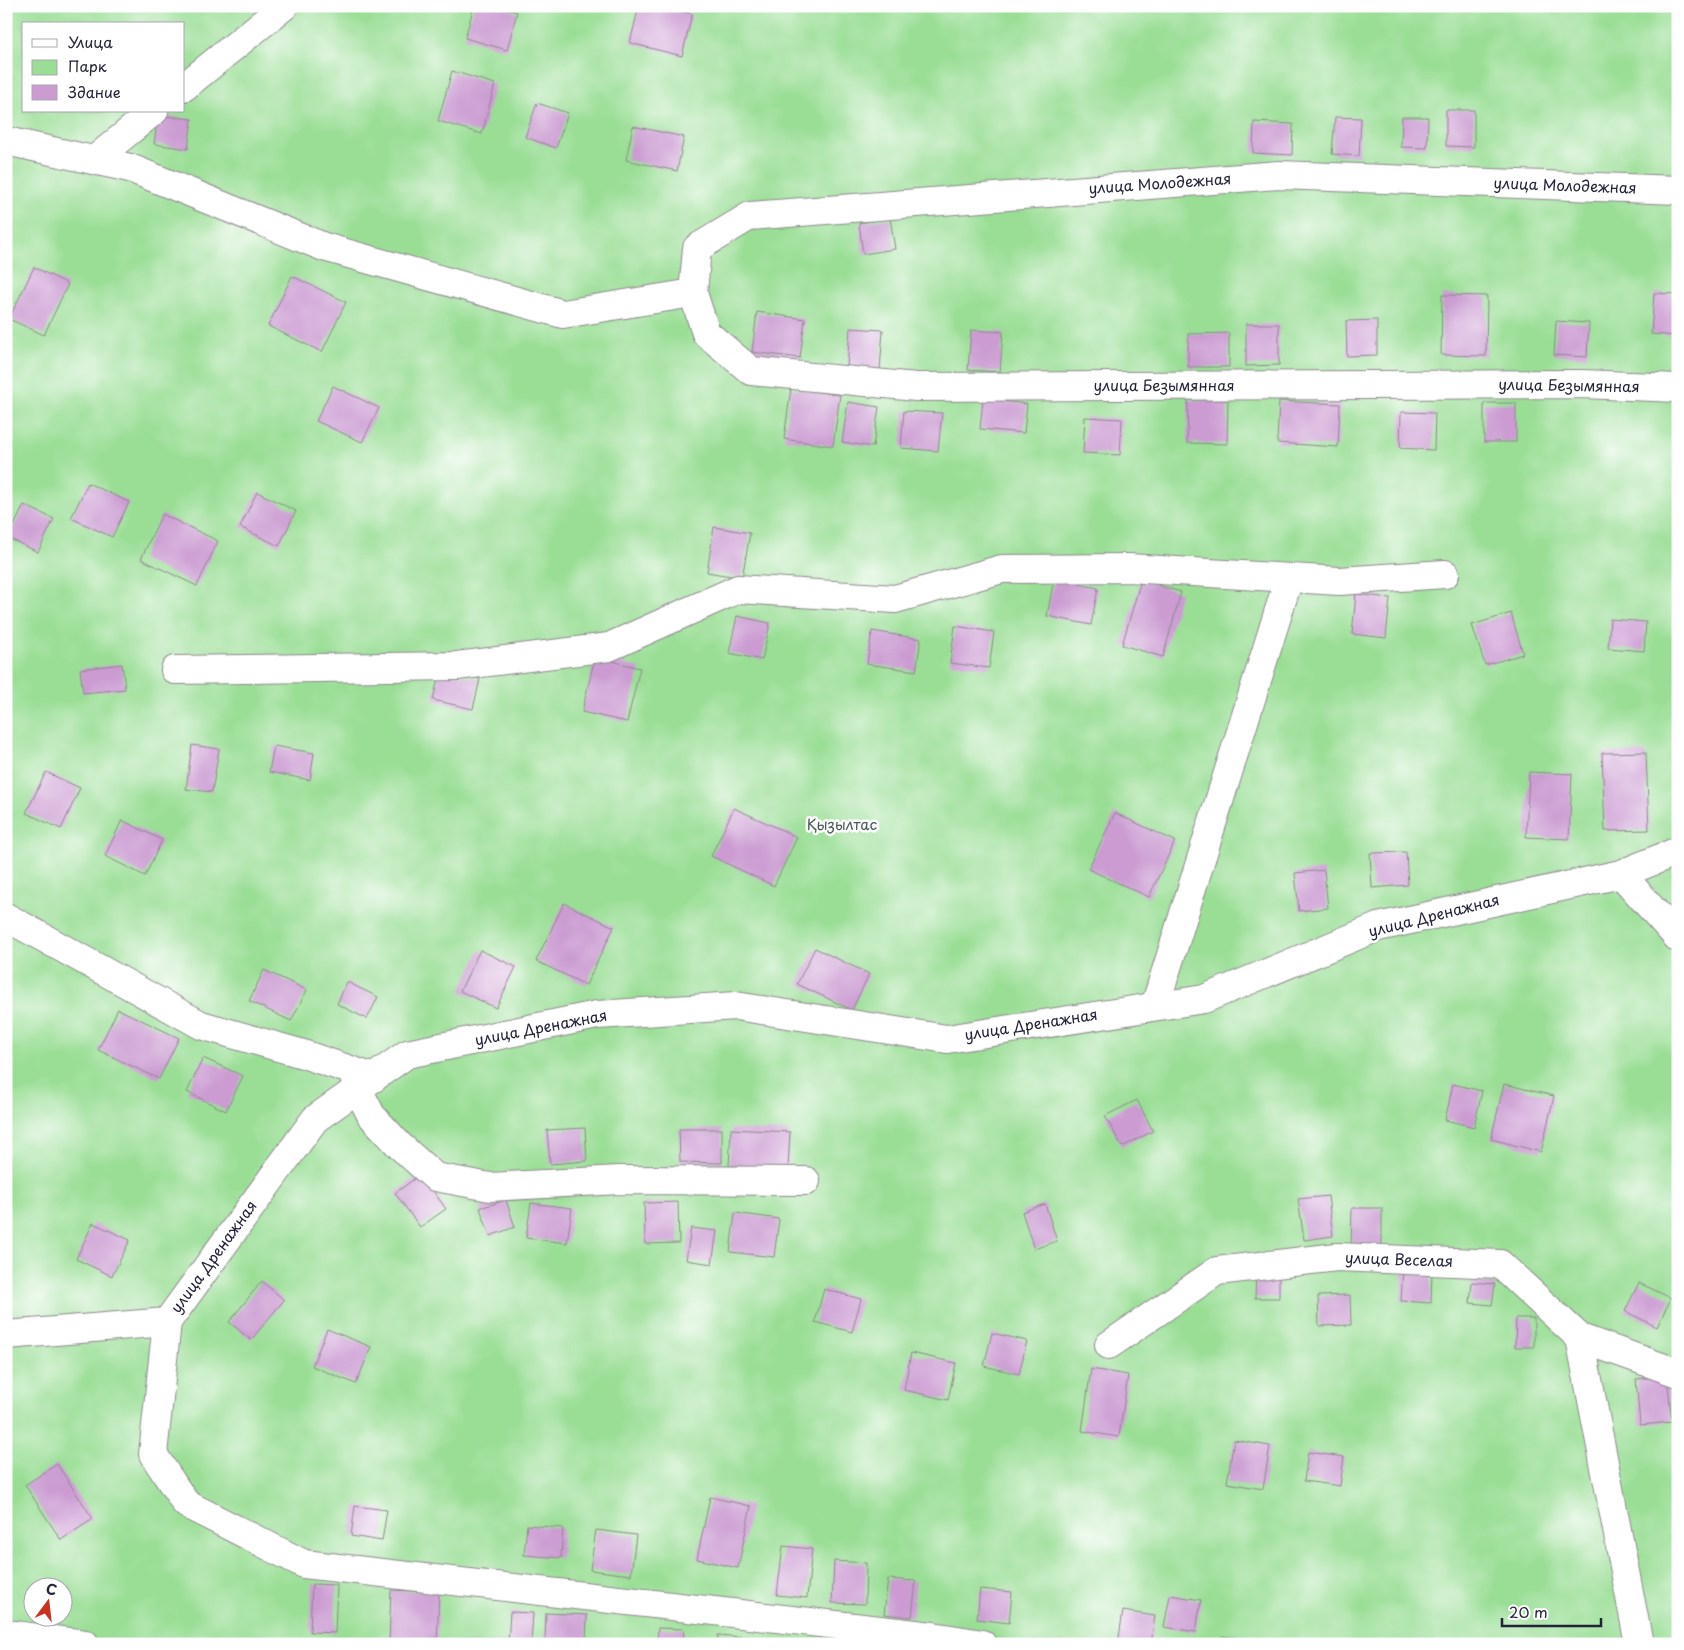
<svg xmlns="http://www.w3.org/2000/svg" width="1684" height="1650" font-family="'Playpen Sans',sans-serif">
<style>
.green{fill:#9ade95;stroke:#5e8068;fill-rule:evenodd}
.building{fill:#cb9bd2}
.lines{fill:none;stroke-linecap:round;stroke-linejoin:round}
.street-casing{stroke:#8c878a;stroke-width:30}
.street{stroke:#fff;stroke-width:28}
.labels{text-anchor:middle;stroke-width:5;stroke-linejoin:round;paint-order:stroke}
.street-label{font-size:15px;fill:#22223b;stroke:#fff}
.park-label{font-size:15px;fill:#465a56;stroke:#fff}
</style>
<rect width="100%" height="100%" fill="#fff"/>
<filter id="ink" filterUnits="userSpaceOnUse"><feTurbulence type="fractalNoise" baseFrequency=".02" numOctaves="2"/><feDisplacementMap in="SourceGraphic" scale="10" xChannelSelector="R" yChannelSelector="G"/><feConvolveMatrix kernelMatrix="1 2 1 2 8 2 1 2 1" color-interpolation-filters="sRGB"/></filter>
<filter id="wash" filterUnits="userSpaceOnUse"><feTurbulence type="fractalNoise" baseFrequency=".0096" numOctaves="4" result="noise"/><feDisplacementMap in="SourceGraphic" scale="20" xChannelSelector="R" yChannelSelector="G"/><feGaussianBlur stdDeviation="1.12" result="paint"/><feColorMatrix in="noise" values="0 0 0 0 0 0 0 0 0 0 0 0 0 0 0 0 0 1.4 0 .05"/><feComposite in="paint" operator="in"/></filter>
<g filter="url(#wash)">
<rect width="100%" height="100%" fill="#f5ecd9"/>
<path class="green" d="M6 6H1678V1644H6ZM24 24H184V111H24ZM32 1588H62V1618H32Z"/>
<g id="blocks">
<g class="building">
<path d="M474 6H498L517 12 507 50 465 38Z"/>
<path d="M639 6H661L692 14 682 56 630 43Z"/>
<path d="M452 71 495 84 482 134 438 121Z"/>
<path d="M537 103 568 113 556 148 525 137Z"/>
<path d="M1446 110H1474V147L1446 146Z"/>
<path d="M158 115 192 119 188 149 154 144Z"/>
<path d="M1335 117 1361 118 1359 156 1332 154Z"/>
<path d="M1402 117H1428L1427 148 1401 147Z"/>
<path d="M1254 122 1293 124 1292 155 1253 153Z"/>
<path d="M633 126 684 137 677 171 626 160Z"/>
<path d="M890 218 895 249 863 254 859 223Z"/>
<path d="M34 267 68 284 44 335 9 319Z"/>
<path d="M292 276 346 302 322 352 268 326Z"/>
<path d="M1654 293 1678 294V336L1651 334Z"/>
<path d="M1442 295 1487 296 1486 356 1441 355Z"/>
<path d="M757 312 805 319 800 358 752 352Z"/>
<path d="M1377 320V355L1347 356 1346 321Z"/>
<path d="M1556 321 1589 323 1587 357 1554 355Z"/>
<path d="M1246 324H1279V365L1246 366Z"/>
<path d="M850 328 883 330 880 370 847 367Z"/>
<path d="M971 330 1003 332 1000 372 968 370Z"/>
<path d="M1229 333V367H1188V334Z"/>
<path d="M333 386 379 408 362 442 316 421Z"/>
<path d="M791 388 840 395 833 446 784 439Z"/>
<path d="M983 399 1027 404 1024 433 980 429Z"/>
<path d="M1188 400H1228L1227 444 1187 443Z"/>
<path d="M1279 401 1340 404 1338 447 1277 443Z"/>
<path d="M848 402 879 407 873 447 842 442Z"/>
<rect x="1484" y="403" width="32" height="39"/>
<path d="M904 411 942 413 938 451 901 448Z"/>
<path d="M1401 412 1435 413 1434 450 1400 448Z"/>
<path d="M1085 417 1122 419 1120 455 1083 453Z"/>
<path d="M88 483 129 502 112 537 71 518Z"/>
<path d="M257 492 296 511 279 546 240 527Z"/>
<path d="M24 505 54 519 38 552 8 538Z"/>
<path d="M162 514 218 541 197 586 141 559Z"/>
<path d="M714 527 750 533 742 578 707 572Z"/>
<path d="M1054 579 1098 588 1091 625 1047 616Z"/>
<path d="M1141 580 1181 592 1163 657 1122 645Z"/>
<path d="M1356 594 1390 598 1386 638 1352 634Z"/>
<path d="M1511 613 1523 654 1485 665 1472 625Z"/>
<path d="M737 616 770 623 762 660 729 653Z"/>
<path d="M1610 619 1646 622 1644 651 1608 648Z"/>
<path d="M955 626 994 632 989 668 950 663Z"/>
<path d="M872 631 921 639 916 671 867 664Z"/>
<path d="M595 657 640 668 627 722 582 712Z"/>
<path d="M122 664 125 689 83 693 80 669Z"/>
<path d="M440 670 480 679 473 709 433 700Z"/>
<path d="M192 745 219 749 212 792 186 789Z"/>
<path d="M274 746 314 753 310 780 269 772Z"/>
<path d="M1646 752 1649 830 1605 831 1602 753Z"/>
<path d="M46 772 80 788 61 829 26 813Z"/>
<path d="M1529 772 1572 774 1569 839 1526 837Z"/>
<path d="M734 808 797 837 774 886 711 856Z"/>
<path d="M1115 813 1175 841 1149 897 1088 869Z"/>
<path d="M122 820 162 840 145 876 105 856Z"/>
<path d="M1406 852 1408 885 1372 888 1370 853Z"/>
<path d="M1324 870 1328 908 1299 911 1295 873Z"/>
<path d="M564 903 614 927 586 985 536 961Z"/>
<path d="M815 948 869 974 852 1010 797 984Z"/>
<path d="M480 950 516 967 496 1008 460 991Z"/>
<path d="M264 970 307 990 291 1021 249 1001Z"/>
<path d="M347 982 378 997 367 1019 337 1004Z"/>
<path d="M118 1009 179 1038 159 1079 98 1050Z"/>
<path d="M203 1058 243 1076 226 1111 187 1092Z"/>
<path d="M1453 1084 1482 1091 1474 1127 1445 1120Z"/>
<path d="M1504 1084 1554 1096 1541 1152 1491 1139Z"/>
<path d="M1137 1100 1153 1131 1122 1147 1105 1116Z"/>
<path d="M585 1128 587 1161 550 1164 547 1130Z"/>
<path d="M679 1129H722V1163L680 1162Z"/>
<path d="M731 1129 790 1132 788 1168 729 1166Z"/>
<path d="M421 1174 446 1209 420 1227 395 1193Z"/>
<path d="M1328 1196 1333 1236 1304 1240 1298 1199Z"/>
<path d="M506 1200 515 1227 490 1236 480 1208Z"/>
<path d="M678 1202 679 1243 645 1244 644 1203Z"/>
<path d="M531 1203 572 1208 567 1243 526 1238Z"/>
<path d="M1045 1204 1057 1241 1034 1249 1022 1212Z"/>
<path d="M1352 1208H1382V1248H1351Z"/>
<path d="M735 1213 779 1219 774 1257 730 1252Z"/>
<path d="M93 1223 130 1240 112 1276 76 1259Z"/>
<path d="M691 1228 717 1231 712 1264 686 1260Z"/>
<path d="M1403 1269 1432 1270 1431 1303 1401 1301Z"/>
<path d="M1256 1272H1279V1298H1255Z"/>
<path d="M262 1281 284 1300 251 1340 229 1322Z"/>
<path d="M1472 1282 1495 1284 1492 1305 1470 1303Z"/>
<path d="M1639 1283 1671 1298 1657 1327 1625 1311Z"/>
<path d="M824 1289 861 1299 852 1332 815 1322Z"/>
<path d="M1350 1295 1351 1325 1319 1326 1318 1296Z"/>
<path d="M1516 1318H1534V1347H1515Z"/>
<path d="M327 1329 371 1347 356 1384 312 1366Z"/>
<path d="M992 1333 1027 1341 1019 1374 984 1366Z"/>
<path d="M911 1353 956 1363 948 1400 904 1390Z"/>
<path d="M1091 1369 1128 1375 1119 1437 1082 1431Z"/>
<path d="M1667 1376 1672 1422 1640 1425 1636 1379Z"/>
<path d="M1234 1440 1270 1446 1263 1489 1227 1483Z"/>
<path d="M1308 1452 1344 1457 1340 1486 1304 1481Z"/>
<path d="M57 1464 93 1519 61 1540 25 1485Z"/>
<path d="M710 1497 751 1506 738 1568 697 1559Z"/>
<path d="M355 1506 387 1510 382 1541 351 1536Z"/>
<path d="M527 1525 563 1528 561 1558 524 1555Z"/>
<path d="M596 1530 636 1535 631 1575 590 1570Z"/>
<path d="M783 1546 812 1549 807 1598 777 1595Z"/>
<path d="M834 1561 866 1563 865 1604 832 1603Z"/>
<path d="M888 1579 916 1581 912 1617 884 1614Z"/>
<path d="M312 1584 337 1585 335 1633 310 1632Z"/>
<path d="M980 1589 1012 1592 1009 1623 977 1619Z"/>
<path d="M391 1590 439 1592 437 1644H389Z"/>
<path d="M1170 1595 1201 1600 1196 1632 1164 1627Z"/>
<path d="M1123 1611 1155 1616 1151 1644H1118Z"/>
<path d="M510 1612 533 1613 531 1644 508 1643Z"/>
<path d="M546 1613 587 1615 586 1642 545 1640Z"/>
<path d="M658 1628 684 1629 683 1644H657Z"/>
<path d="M718 1635 755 1638 754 1644H717Z"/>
<path d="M1222 1636 1252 1639 1251 1644H1221Z"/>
<path d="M806 1641 823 1642V1644H806Z"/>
<path d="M1382 1641 1394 1643V1644H1382Z"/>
</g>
</g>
</g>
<g filter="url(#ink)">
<use href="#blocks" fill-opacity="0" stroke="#8c878a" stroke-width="1"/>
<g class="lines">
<defs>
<g id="street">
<path d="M184 87 284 6"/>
<path d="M6 141 130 168 324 247 563 314 693 293"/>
<path d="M94 160 154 111"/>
<path d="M1678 190 1279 175 750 216 697 248 693 293 706 333 751 371 916 387 1582 384 1678 388"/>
<path d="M175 670 457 666 609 647 738 589 895 599 1002 569 1128 568 1339 581 1445 574"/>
<path d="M1621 874 1678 938"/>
<path d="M6 917 201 1025 303 1054 374 1078"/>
<path d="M1155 1006 1289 578"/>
<path d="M358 1089 371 1115 400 1146 435 1177 490 1187 620 1180 806 1181"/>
<path d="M6 1335 167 1322"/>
<path d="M1580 1338 1639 1644"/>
<path d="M1109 1345 1217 1271 1337 1257 1500 1264 1580 1338 1678 1373"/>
<path d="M6 1634 85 1644"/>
<path d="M982 1644 933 1636 304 1564 186 1504 153 1454 167 1322 315 1119 407 1054 597 1015 736 1006 947 1039 1204 999 1378 927 1621 874 1678 851"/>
</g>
</defs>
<use href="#street" class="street-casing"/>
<use href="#street" class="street"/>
</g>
</g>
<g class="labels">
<g class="street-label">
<text transform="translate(1160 184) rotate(-4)" y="5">улица Молодежная</text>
<text transform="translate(1565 186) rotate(2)" y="5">улица Молодежная</text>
<text x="1164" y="391">улица Безымянная</text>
<text transform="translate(1569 386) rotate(1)" y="5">улица Безымянная</text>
<text transform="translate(1434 916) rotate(-14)" y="5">улица Дренажная</text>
<text transform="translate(1031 1025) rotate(-9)" y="5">улица Дренажная</text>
<text transform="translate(541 1028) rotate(-11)" y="5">улица Дренажная</text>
<text transform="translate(214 1257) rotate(-54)" y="5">улица Дренажная</text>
<text transform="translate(1399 1260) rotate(2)" y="5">улица Веселая</text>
</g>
<g class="park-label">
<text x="842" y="830">Қызылтас</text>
</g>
</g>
<rect width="1684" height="1650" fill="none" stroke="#fff" stroke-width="25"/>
<rect x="22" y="22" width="162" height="90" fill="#ffffff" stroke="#a7a7b1"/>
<rect x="32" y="39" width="25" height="8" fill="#ffffff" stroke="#a7a7b1"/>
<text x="68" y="48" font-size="15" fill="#22223b">Улица</text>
<rect x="32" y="60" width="25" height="15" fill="#9ade95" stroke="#a7a7b1"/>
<text x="68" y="72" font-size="15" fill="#22223b">Парк</text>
<rect x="32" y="85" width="25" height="15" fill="#cb9bd2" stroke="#a7a7b1"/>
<text x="68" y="98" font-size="15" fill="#22223b">Здание</text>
<g transform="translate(48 1602) rotate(15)"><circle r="24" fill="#ffffff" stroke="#a7a7b1"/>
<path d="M0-4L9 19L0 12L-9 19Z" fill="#c8321e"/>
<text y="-8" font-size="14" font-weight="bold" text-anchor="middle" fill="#22223b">С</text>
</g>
<path d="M1502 1618v8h99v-8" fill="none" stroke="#22223b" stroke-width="2.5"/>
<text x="1509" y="1618" font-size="15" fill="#22223b" stroke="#ffffff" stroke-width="4" paint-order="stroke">20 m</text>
</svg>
